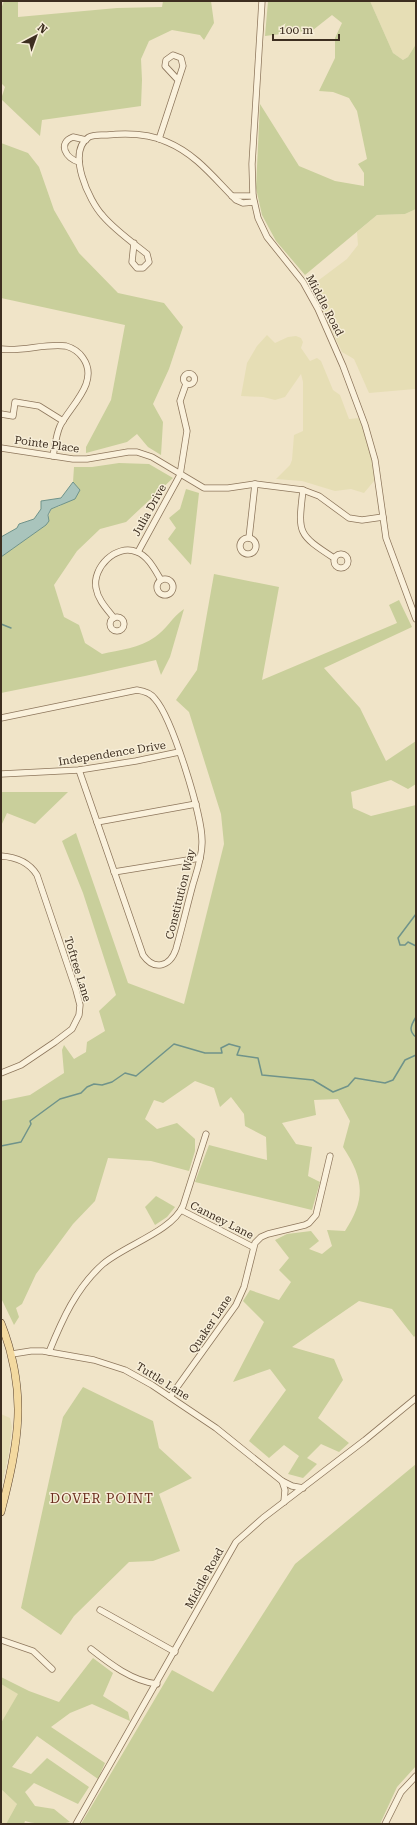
<svg xmlns="http://www.w3.org/2000/svg" width="417" height="1825" font-family="'Roboto Serif',serif">
<style>
.farmland{fill:#e6deb5}
.green{fill:#c9cf9b}
.water{fill:#a9c4bc;stroke:#6f938a}
.lines{fill:none;stroke-linecap:round;stroke-linejoin:round}
.stream{stroke:#6f938a;stroke-width:1.5}
.minor-casing{stroke:#8d765c;stroke-width:7}
.major-casing{stroke:#5b4430;stroke-width:8}
.minor{stroke:#faf1dc;stroke-width:5.5}
.major{stroke:#f3d9a0;stroke-width:7}
.labels{text-anchor:middle;stroke-width:3;stroke-linejoin:round;paint-order:stroke}
.street-label{font-size:11px;fill:#3d2e20;stroke:#f7eed8}
.quarter-label{font-size:13px;letter-spacing:1px;fill:#6b2e1e;stroke:#f7eed8}
</style>
<rect width="100%" height="100%" fill="#f0e4c8"/>
<g class="farmland">
<path d="M370 1H416V44L408 57 403 60 393 53Z"/>
<path d="M416 209V391L415 389 369 393 354 359 342 352 311 286 347 259 358 245 357 232 377 215 405 214Z"/>
<path d="M267 335 275 343 288 337 296 336 301 338 303 342 301 348 310 361 317 358 321 361 333 390 340 395 349 419 359 418 368 441 374 468V481L364 493 351 489 335 491 302 481 276 479 290 465 292 460 294 435 303 431V382L301 374 285 397 275 400 263 397 241 396 247 363 257 346Z"/>
<path d="M1 1414 10 1418 12 1427 9 1453 1 1489Z"/>
<path d="M1 1684 19 1694 1 1723Z"/>
<path d="M1 1789 17 1804 6 1824H1Z"/>
</g>
<g class="green">
<path d="M4 1H18V17L117 8 162 7 163 1H211L214 23 204 40 200 35 172 30 149 41 141 59 142 80 141 106 42 120 40 136 1 99 5 87 1 83V9Z"/>
<path d="M268 1H370L393 53 403 60 408 57 416 44V209L405 214 377 215 305 275 276 241 262 215 256 188 260 104 299 166 335 181 364 186V173L358 164 367 159 357 111 349 98 333 92 319 91 335 58V38L342 23 332 15 313 30 265 36Z"/>
<path d="M1 143 28 153 39 167 54 210 79 253 118 293 164 303 183 327 169 369 153 404 163 422 161 455 148 447 137 434 127 442 86 453V447L111 400 125 325 1 298Z"/>
<path d="M119 463 149 464 173 478 126 522 100 529 77 551 54 585 64 617 79 625 85 643 102 654C119 650 140 648 155 637 166 630 172 617 184 609L170 657 161 675 156 660 85 676 1 693V557L46 525 51 509 60 506 80 490 73 482 74 467H92Z"/>
<path d="M186 489 199 493 191 565 168 539 176 528 169 518 180 509Z"/>
<path d="M214 574 279 587 262 680 397 623 389 605 399 600 412 627 324 668 360 708 386 761 416 741V784L408 789 391 780 351 792 353 808 371 816 416 805V1335L414 1337 392 1309 359 1301 292 1347 334 1359 343 1380 318 1418 349 1443 339 1452 321 1444 307 1458 317 1464 303 1478 288 1474 299 1456 284 1445 269 1458 249 1441 286 1390 270 1369 233 1382 264 1322 243 1301 250 1290 279 1300 291 1282 279 1270 289 1258 275 1240 287 1234 311 1231 319 1241 309 1249 322 1254 332 1246 327 1230 345 1231C366 1199 364 1179 343 1147L350 1121 338 1099 314 1100 316 1115 282 1123 296 1144 312 1147 308 1176 320 1182 312 1210 195 1182 209 1145 267 1160 266 1137 245 1126 244 1114 231 1097 220 1107 214 1088 195 1081 163 1103 154 1100 145 1119 157 1129 177 1123 195 1139V1151L189 1171 151 1161 108 1158 95 1201 73 1224 36 1274 22 1304 16 1308 19 1317 14 1325 1 1298V1101L30 1095 64 1073 62 1050 64 1045 74 1059 86 1052 87 1042 105 1031 99 1011 116 995 83 893 62 841 76 833 128 983 184 1004 224 844 221 814 189 712 176 700 197 670Z"/>
<path d="M1 792H68L35 824 7 813 1 826Z"/>
<path d="M156 1196 175 1207 167 1217 155 1225 145 1207Z"/>
<path d="M83 1387 153 1421 159 1448 192 1478 159 1494 180 1551 153 1561 129 1562 74 1616 61 1635 21 1608 63 1417Z"/>
<path d="M416 1464V1766L397 1787 380 1824H81L172 1670 213 1692 295 1564Z"/>
<path d="M93 1658 113 1673 103 1696 128 1712 130 1721 92 1704 70 1713 51 1727 105 1763 98 1779 37 1736 12 1767 31 1774 47 1758 89 1787 78 1804 34 1783 25 1792 35 1806 54 1809 70 1822C58 1825 38 1825 25 1821L24 1824H6L17 1804 1 1789V1723L18 1694 1 1684V1677L29 1691 59 1702Z"/>
</g>
<path class="water" d="M73 482 80 490 75 499 51 509 48 515 49 521 46 525 1 557V537L17 528 19 524 34 519 41 509V501L61 498Z"/>
<g class="lines">
<g class="stream">
<path d="M1 624 11 628"/>
<path d="M416 914 398 938 400 945H405L408 942 416 946"/>
<path d="M416 1017C411 1025 408 1031 416 1037"/>
<path d="M1 1146 21 1142 31 1124 30 1121 60 1099 81 1093 87 1087 94 1084 102 1085 112 1082 125 1073 136 1076 174 1044 205 1053H222L221 1048 229 1044 240 1047 237 1055 258 1058 262 1075 313 1080 333 1092 348 1086 355 1078 385 1083 393 1080 405 1060 416 1055"/>
</g>
<defs>
<g id="minor">
<path d="M262 1 252 164 253 196 258 218 267 237 303 282 318 309 343 366 365 425 375 460 386 538 416 619"/>
<path d="M159 139 183 66 181 58 173 55 166 60 165 66 178 80"/>
<path d="M79 162C66 159 57 143 73 137L86 140"/>
<path d="M232 196H253"/>
<path d="M134 243 132 262 137 268H143L149 262 147 254C132 242 115 230 103 216 89 201 66 152 89 137 94 134 102 135 107 135 127 133 148 133 167 142 196 154 214 178 236 200L243 203 254 202"/>
<path d="M1 349C22 352 46 343 66 346 73 348 79 352 83 358 100 382 70 406 60 426 56 435 55 446 53 456"/>
<circle cx="189" cy="379" r="5.5"/>
<path d="M1 414 13 416 15 402 39 406 63 421"/>
<path d="M1 448 73 459H87L128 452H137L152 457 204 488H228L255 484 303 490 319 496 349 518 362 520 383 517"/>
<path d="M303 490C298 533 297 534 334 558"/>
<path d="M249 538 255 484"/>
<circle cx="248" cy="546" r="8"/>
<path d="M138 552 180 475 187 431 180 401 186 384"/>
<circle cx="341" cy="561" r="7"/>
<circle cx="165" cy="587" r="8"/>
<circle cx="117" cy="624" r="7"/>
<path d="M114 618C107 609 98 600 96 588 92 568 116 543 137 552 148 556 155 570 161 580"/>
<path d="M1 718 137 690C144 691 151 693 155 699 172 718 203 817 202 843 202 857 197 871 193 884 187 906 182 928 176 949 170 967 154 971 143 955L79 770"/>
<path d="M1 774 79 770 136 761 179 752"/>
<path d="M97 822 196 804"/>
<path d="M1 856C16 857 29 862 37 875L76 990 80 1005 79 1015 72 1029 55 1042 21 1065 1 1073"/>
<path d="M114 872 200 858"/>
<path d="M181 1210 253 1247"/>
<path d="M49 1352C62 1320 76 1288 103 1264 125 1245 171 1232 183 1206L206 1134"/>
<path d="M12 1354 31 1351H43L94 1360 125 1370 152 1385 216 1428 282 1481 292 1486 303 1488"/>
<path d="M170 1397 236 1305 244 1287 255 1243 261 1237 268 1234 305 1225 309 1223 316 1215 330 1156"/>
<path d="M282 1481 285 1490 284 1502"/>
<path d="M100 1610 175 1652"/>
<path d="M1 1640 33 1651 52 1669"/>
<path d="M91 1649C110 1664 132 1681 157 1684"/>
<path d="M76 1824 236 1542 263 1518 365 1440 416 1398"/>
<path d="M385 1824 401 1792 416 1776"/>
</g>
<path id="major" d="M1 1323C28 1392 19 1442 1 1512"/>
</defs>
<use href="#minor" class="minor-casing"/>
<use href="#major" class="major-casing"/>
<use href="#minor" class="minor"/>
<use href="#major" class="major"/>
</g>
<g class="labels">
<g class="street-label">
<text transform="translate(325 305) rotate(62)" y="4">Middle Road</text>
<text transform="translate(47 444) rotate(8)" y="4">Pointe Place</text>
<text transform="translate(149 510) rotate(-61)" y="4">Julia Drive</text>
<text transform="translate(112 753) rotate(-9)" y="4">Independence Drive</text>
<text transform="translate(180 894) rotate(-76)" y="4">Constitution Way</text>
<text transform="translate(78 969) rotate(73)" y="4">Toftree Lane</text>
<text transform="translate(222 1220) rotate(27)" y="4">Canney Lane</text>
<text transform="translate(210 1324) rotate(-56)" y="4">Quaker Lane</text>
<text transform="translate(163 1381) rotate(32)" y="4">Tuttle Lane</text>
<text transform="translate(204 1578) rotate(-61)" y="4">Middle Road</text>
</g>
<g class="quarter-label">
<text x="102" y="1503">DOVER POINT</text>
</g>
</g>
<rect width="417" height="1825" fill="none" stroke="#3d2e20" stroke-width="4"/>
<g transform="translate(36 36) rotate(41)" stroke="#f7eed8" stroke-width="3" paint-order="stroke">
<path d="M0-3L7 15L0 10L-7 15Z" fill="#3d2e20"/>
<text y="-6" font-size="11" font-weight="bold" text-anchor="middle" fill="#3d2e20">N</text>
</g>
<path d="M273 34v6h66v-6" fill="none" stroke="#3d2e20" stroke-width="2"/>
<text x="279" y="34" font-size="12" fill="#3d2e20" stroke="#f7eed8" stroke-width="3" paint-order="stroke">100 m</text>
</svg>
